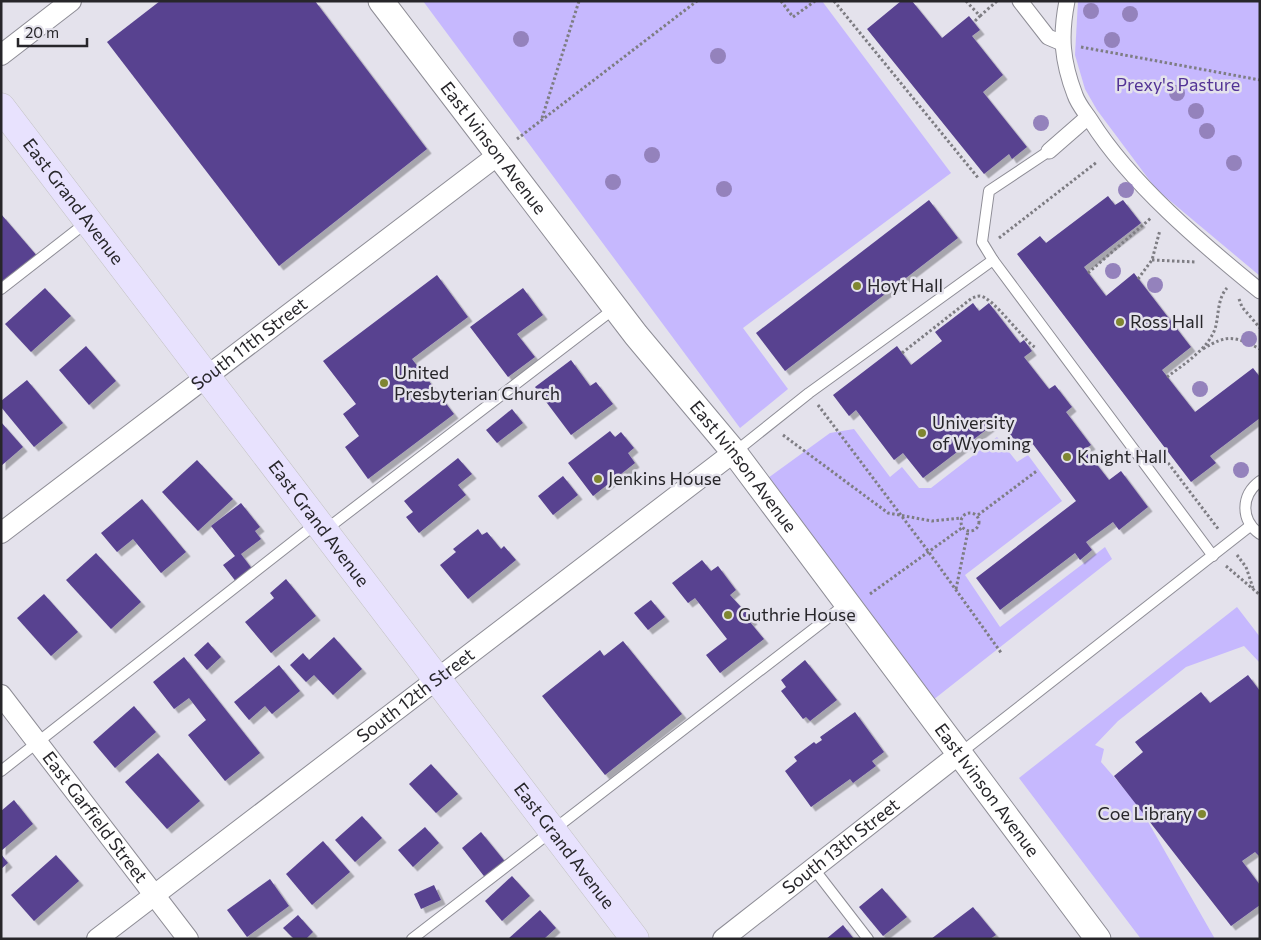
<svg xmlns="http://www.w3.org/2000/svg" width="1261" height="940" font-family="Commissioner,sans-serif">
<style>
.green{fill:#c6b8fe}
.building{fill:#584290;filter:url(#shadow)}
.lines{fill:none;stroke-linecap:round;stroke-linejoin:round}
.service-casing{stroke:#8e8d96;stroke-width:12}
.pedestrian-casing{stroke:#8e8d96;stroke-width:17}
.minor-casing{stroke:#8e8d96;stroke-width:22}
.tertiary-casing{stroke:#8e8d96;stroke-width:27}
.primary-casing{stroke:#c3c2c3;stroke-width:29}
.path{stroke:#7e7d83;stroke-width:3;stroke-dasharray:2.5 2.5;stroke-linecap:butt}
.service{stroke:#fff;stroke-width:10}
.pedestrian{stroke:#fff;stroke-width:15}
.minor{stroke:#fff;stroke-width:20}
.tertiary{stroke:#fff;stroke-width:25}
.primary{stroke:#e8e2fe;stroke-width:28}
.tree{fill:#9482bc}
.poi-dot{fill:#7f8631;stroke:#e4e2ec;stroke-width:2}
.labels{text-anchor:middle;stroke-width:5;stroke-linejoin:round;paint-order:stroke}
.park-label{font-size:18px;fill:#533395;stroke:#e4e2ec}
.street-label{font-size:18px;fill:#27262a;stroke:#e4e2ec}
.poi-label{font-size:18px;fill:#27262a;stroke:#e4e2ec;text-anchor:start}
</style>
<defs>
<filter id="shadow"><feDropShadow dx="4.5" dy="4.5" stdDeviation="0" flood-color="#0004"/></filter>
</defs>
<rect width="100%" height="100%" fill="#e4e2ec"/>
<g class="green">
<path d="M423 1H822L951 173 743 328 788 389 740 428Z"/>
<path d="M1078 1H1260V276L1156 189 1097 110 1085 89 1075 55Z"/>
<path d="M854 429 890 477 902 467 919 488H931L997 437 1017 462 1028 455 1062 501 965 575 1000 627 1105 547 1112 559 933 700 768 478 830 433Z"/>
<path d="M1237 607 1260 637V663L1244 646 1186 667 1118 721 1095 745 1104 749 1101 762 1139 806 1215 939H1141L1019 778Z"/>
</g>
<g class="building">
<path d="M160 1H315L427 149 279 266 107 42Z"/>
<path d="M901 1H912L942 38 969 16 980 30 972 36 1003 75 983 92 1027 147 1012 159 1009 154 984 174 867 29Z"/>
<path d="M1108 196 1115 205 1123 200 1141 223 1084 267 1106 296 1134 273 1191 347 1162 370 1195 412 1253 368 1260 377V418L1210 456 1216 463 1191 482 1017 254 1040 236 1046 243Z"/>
<path d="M929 200 958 238 785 371 756 333Z"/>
<path d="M1 214 38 257 1 287Z"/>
<path d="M437 275 468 317 412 359 454 414 368 479 345 447 359 436 343 414 356 404 323 361Z"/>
<path d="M45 288 71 316 31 352 5 324Z"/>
<path d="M523 288 543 315 517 334 535 357 508 377 470 327Z"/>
<path d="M973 303 979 311 989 303 1020 343 1024 340 1032 351 1024 357 1049 389 1055 385 1072 407 1066 412 1091 445 1085 449 1109 480 1121 471 1148 507 1119 530 1113 522 1086 542 1092 550 1080 560 1075 553 1000 610 976 578 1076 501 1029 439 1019 446 999 420 923 478 903 453 894 460 856 410 849 416 833 395 897 346 911 365 942 341 935 332Z"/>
<path d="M86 346 116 381 89 405 59 370Z"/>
<path d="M571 360 590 386 596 382 613 404 571 435 535 387Z"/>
<path d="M27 380 63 423 34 447 1 407V401Z"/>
<path d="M512 409 523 423 497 443 486 430Z"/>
<path d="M1 422 23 447 1 466Z"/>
<path d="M610 431 615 437 621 432 634 448 628 453 635 463 593 496 568 463Z"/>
<path d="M458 458 472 474 458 485 466 495 419 533 406 517 413 512 404 501Z"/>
<path d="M197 460 233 499 198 531 162 492Z"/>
<path d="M563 476 578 495 553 515 538 496Z"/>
<path d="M142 499 186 552 161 573 133 539 117 552 101 533Z"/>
<path d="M241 503 260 527 255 531 261 539 241 554 253 570 237 583 223 565 235 556 211 526Z"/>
<path d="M478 529 482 535 487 532 501 549 504 546 516 560 468 599 440 565 456 552 453 549Z"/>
<path d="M96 553 141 602 111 629 66 580Z"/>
<path d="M702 560 711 571 718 566 736 590 730 595 753 620 750 622 764 639 720 673 706 655 727 639 695 598 688 603 672 583Z"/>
<path d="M286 579 316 616 271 653 245 622 274 598 270 593Z"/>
<path d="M44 594 78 632 51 656 17 618Z"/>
<path d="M651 600 665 617 648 630 634 613Z"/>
<path d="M334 637 362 669 333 695 314 675 306 682 290 665 303 653 309 660Z"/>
<path d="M623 641 682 714 605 775 542 696 600 650 604 656Z"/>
<path d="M208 642 221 657 207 670 194 655Z"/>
<path d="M184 657 260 753 225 781 188 735 206 720 189 698 174 709 153 682Z"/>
<path d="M805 660 837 700 810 721 806 717 803 719 781 691 786 687 781 680Z"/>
<path d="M279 665 300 691 272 714 265 706 249 720 234 702Z"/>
<path d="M1248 675 1260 691V857L1255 852 1242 861 1260 885V905L1231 926 1114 776 1143 752 1135 742 1201 692 1210 703Z"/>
<path d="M134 706 156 732 115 768 93 742Z"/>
<path d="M855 712 884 752 872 761 876 766 853 783 850 779 811 807 785 771 797 761 794 757 814 742 816 744 822 740 820 737Z"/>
<path d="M158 753 200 801 167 829 125 782Z"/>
<path d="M431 764 458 794 436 813 409 784Z"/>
<path d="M14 800 33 824 1 851V811Z"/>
<path d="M362 816 382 838 355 862 335 840Z"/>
<path d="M425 827 439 843 413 867 398 850Z"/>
<path d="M481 832 507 864 487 880 462 848Z"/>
<path d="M323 841 350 872 312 905 286 874Z"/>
<path d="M1 854 8 863 1 869Z"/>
<path d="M56 855 79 881 34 921 11 895Z"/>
<path d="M512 876 530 896 502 921 485 901Z"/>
<path d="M270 879 289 906 247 937 227 910Z"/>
<path d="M434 885 441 900 421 909 414 894Z"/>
<path d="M882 888 907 917 883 936 859 907Z"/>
<path d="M973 907 996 935 990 939H931Z"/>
<path d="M540 910 556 928 544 939H508Z"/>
<path d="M298 915 313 932 306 939H294L283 928Z"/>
<path d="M843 925 854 939H826Z"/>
</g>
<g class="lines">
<defs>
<g id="service">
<path d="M993 260 982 242 989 191 1049 151"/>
<path d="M1 289 87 222"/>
<path d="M735 452 809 393 993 260 1213 556"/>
<path d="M1260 481C1241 495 1240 520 1260 534"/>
<path d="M324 531 615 308"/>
<path d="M959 754 1250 526"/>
<path d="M1 771 317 523"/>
<path d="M814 869 868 939"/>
<path d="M412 939 846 604"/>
</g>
<g id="pedestrian">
<path d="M1020 1 1048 37 1062 43"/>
<path d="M1067 1C1060 36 1062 61 1075 95 1078 104 1085 112 1091 121 1130 183 1202 244 1260 291"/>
<path d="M1049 151 1088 117"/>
</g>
<g id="minor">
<path d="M1 55 71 1"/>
<path id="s1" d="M1 533 498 155"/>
<path id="s2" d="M1 695 188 939"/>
<path id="s3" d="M97 939 734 452"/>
<path id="s4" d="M723 939 959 754"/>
</g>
<g id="tertiary">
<path id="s5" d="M381 1 636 335 734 452 1098 939"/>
</g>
<g id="primary">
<path id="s6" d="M1 107 635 939"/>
</g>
</defs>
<use href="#service" class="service-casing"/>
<use href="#pedestrian" class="pedestrian-casing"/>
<use href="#minor" class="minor-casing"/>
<use href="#tertiary" class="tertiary-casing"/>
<use href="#primary" class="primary-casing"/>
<g class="path">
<path d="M781 1 793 17 815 1"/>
<path d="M834 1 979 179"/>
<path d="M966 1 980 16 974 22"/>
<path d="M980 16 997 1"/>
<path d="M1081 47 1260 80"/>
<path d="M542 118 579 1"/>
<path d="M517 139 697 1"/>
<path d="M999 238 1097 162"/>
<path d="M1152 260 1196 262"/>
<path d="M1088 273 1151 218"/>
<path d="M1138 279 1152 260 1160 230"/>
<path d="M1239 299 1242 307 1260 328"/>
<path d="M1203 349C1227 334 1235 336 1260 349"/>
<path d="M902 353 972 298C975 297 977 296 980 296 993 297 1021 338 1036 348"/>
<path d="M1167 377C1184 364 1207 350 1215 329 1219 316 1217 299 1227 288"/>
<path d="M818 405 928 551 1002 654"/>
<path d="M783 435 888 513 932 521 962 518"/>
<path d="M1162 455 1219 530"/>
<circle cx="970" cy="522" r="9"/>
<path d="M978 515 1038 470"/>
<path d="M1237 555 1246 567 1253 588"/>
<path d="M1226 566 1260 595"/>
<path d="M956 589 968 531"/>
<path d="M870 594 963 527"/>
</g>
<use href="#service" class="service"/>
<use href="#pedestrian" class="pedestrian"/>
<use href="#minor" class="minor"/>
<use href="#tertiary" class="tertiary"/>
<use href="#primary" class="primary"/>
</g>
<g class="tree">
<circle cx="1091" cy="11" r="8"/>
<circle cx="1130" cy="14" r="8"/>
<circle cx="521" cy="39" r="8"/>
<circle cx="1112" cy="40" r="8"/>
<circle cx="718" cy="56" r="8"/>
<circle cx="1177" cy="93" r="8"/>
<circle cx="1196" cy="111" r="8"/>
<circle cx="1041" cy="123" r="8"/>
<circle cx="1207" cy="131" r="8"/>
<circle cx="652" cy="155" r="8"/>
<circle cx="1234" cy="163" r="8"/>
<circle cx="613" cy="182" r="8"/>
<circle cx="724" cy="189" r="8"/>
<circle cx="1126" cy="190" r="8"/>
<circle cx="1113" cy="271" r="8"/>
<circle cx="1155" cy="285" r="8"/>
<circle cx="1249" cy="339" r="8"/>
<circle cx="1200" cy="389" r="8"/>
<circle cx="1241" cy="470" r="8"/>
</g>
<g class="poi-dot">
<circle cx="857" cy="286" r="5"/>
<circle cx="1120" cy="322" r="5"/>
<circle cx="384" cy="383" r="5"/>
<circle cx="922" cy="433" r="5"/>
<circle cx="1067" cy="457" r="5"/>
<circle cx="598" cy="479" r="5"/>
<circle cx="728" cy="615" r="5"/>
<circle cx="1202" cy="814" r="5"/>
</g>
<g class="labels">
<g class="park-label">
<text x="1178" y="91">Prexy's Pasture</text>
</g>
<g class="street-label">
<text dy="6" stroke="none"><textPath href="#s5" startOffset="185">East Ivinson Avenue</textPath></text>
<text dy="6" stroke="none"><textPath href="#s6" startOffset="119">East Grand Avenue</textPath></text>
<text dy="6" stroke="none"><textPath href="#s1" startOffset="312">South 11th Street</textPath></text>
<text dy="6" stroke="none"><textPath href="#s5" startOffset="590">East Ivinson Avenue</textPath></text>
<text dy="6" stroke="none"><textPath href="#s6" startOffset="524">East Grand Avenue</textPath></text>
<text dy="6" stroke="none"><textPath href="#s3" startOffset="401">South 12th Street</textPath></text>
<text dy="6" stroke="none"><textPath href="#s5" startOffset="995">East Ivinson Avenue</textPath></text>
<text dy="6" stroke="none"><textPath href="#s2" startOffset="154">East Garfield Street</textPath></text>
<text dy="6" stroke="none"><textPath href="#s6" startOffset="929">East Grand Avenue</textPath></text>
<text dy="6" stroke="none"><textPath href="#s4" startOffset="150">South 13th Street</textPath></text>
</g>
<g class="poi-label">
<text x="867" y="292">Hoyt Hall</text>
<text x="1130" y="328">Ross Hall</text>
<text x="394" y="379">United<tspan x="394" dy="21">Presbyterian Church</tspan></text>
<text x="932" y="429">University<tspan x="932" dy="21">of Wyoming</tspan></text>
<text x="1077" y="463">Knight Hall</text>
<text x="608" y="485">Jenkins House</text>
<text x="738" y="621">Guthrie House</text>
<text x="1192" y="820" text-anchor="end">Coe Library</text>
</g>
</g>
<rect width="1261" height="940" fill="none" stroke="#27262a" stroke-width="5"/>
<path d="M18 38v8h69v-8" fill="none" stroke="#27262a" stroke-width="2.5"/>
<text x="25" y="38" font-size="15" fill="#27262a" stroke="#e4e2ec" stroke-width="4" paint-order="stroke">20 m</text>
</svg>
